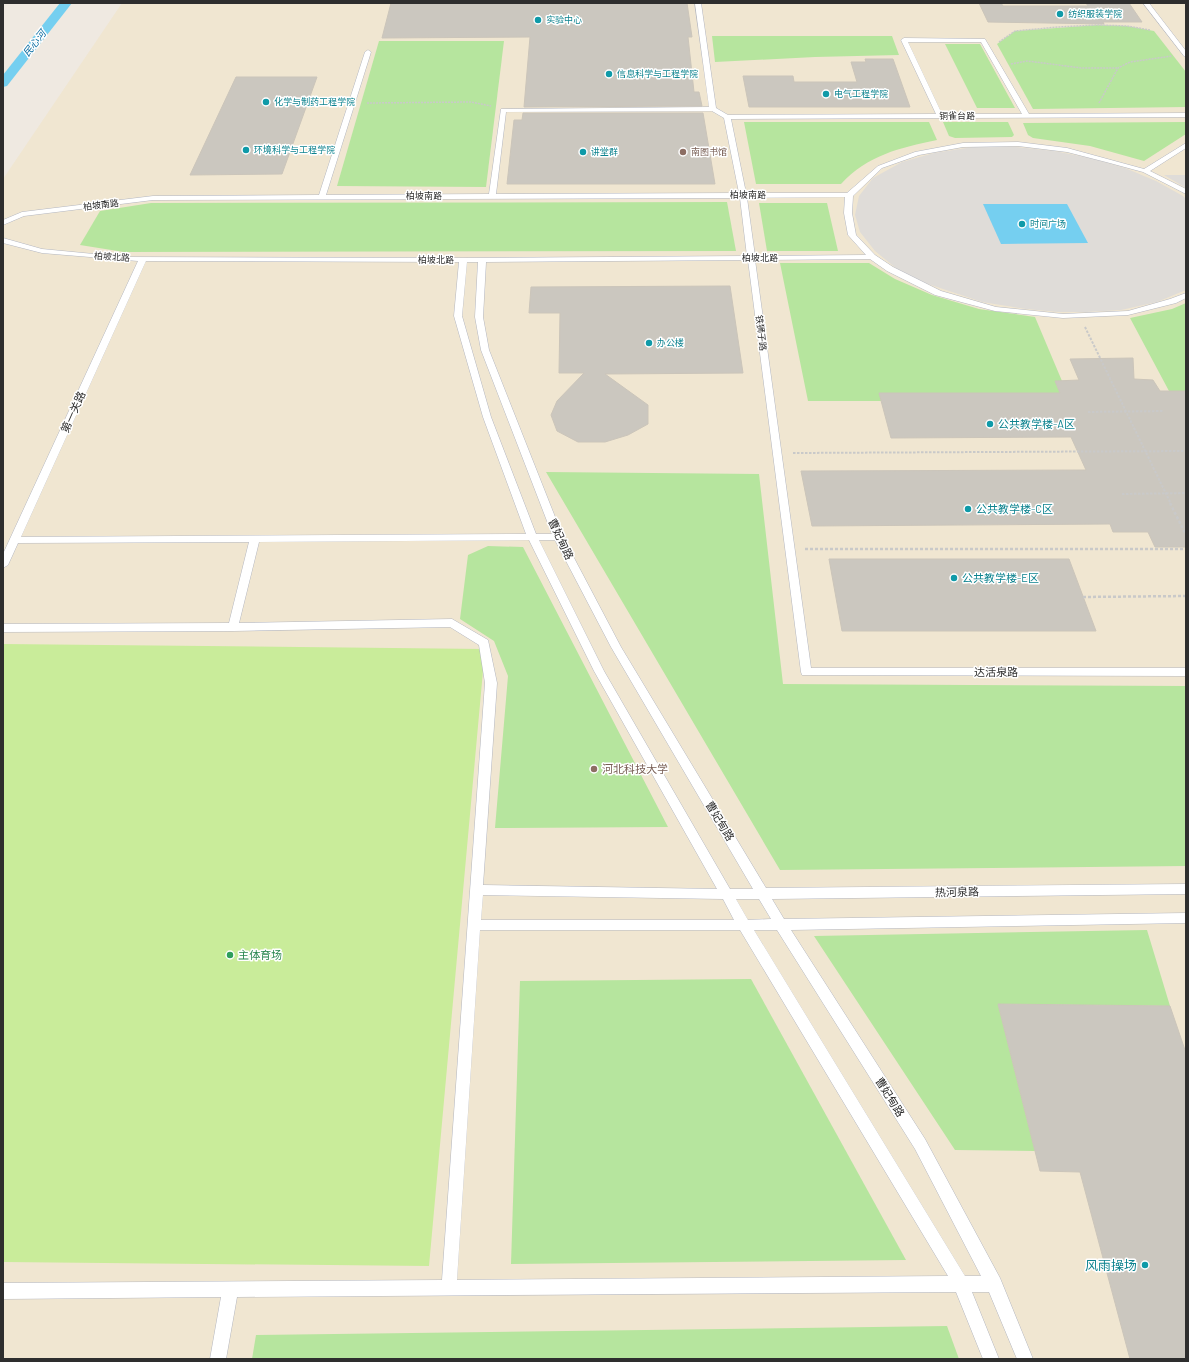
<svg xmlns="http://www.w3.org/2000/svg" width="1189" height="1362" font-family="Barlow,'Noto Sans SC',sans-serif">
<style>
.education{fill:#f0e6d1}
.green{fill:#b6e59e}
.pitch{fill:#c9ec9a}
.plaza{fill:#dfdcd8}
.water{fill:#75cff0}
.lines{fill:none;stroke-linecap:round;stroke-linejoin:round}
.canal{fill:#75cff0;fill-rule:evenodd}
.building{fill:#cbc7bf;stroke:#cbc5ba}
.service-casing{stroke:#b4b7c1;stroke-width:1}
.path-far2{stroke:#c9c9c9;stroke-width:1.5;stroke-dasharray:2 1;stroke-linecap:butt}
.path-far1{stroke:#c9c9c9;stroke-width:2;stroke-dasharray:2.5 1.5;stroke-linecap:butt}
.path{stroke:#c9c9c9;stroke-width:2.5;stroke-dasharray:3 2;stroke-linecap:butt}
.service{fill:#fff;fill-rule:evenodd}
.culture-dot{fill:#0f9aa8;stroke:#fff;stroke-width:1.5}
.education-dot{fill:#8d6e63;stroke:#fff;stroke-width:1.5}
.leisure-dot{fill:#2e9e5b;stroke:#fff;stroke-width:1.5}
.labels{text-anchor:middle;stroke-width:3;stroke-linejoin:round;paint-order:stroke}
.far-culture-label{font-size:9px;fill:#0d838f;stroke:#fff;text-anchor:start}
.far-street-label{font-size:9px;fill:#2e2e2e;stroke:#fff}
.far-education-label{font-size:9px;fill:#785e54;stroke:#fff;text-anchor:start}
.far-water-label{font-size:10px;font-style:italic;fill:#0d6fa3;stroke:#fff}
.street-label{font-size:11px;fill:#2e2e2e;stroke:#fff}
.culture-label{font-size:11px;fill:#0d838f;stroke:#fff;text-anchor:start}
.education-label{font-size:11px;fill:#785e54;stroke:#fff;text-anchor:start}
.leisure-label{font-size:11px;fill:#27864d;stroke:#fff;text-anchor:start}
.near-culture-label{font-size:13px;fill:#0d838f;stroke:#fff;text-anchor:end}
</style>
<rect width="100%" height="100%" fill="#efe9e1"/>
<path class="education" d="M122 3H1186V1359H3V179Z"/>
<g class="green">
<path d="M1097 25 1127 26 1154 31 1186 72V107L1033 109 997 44 1015 31Z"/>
<path d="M712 36H892L899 55 815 57 715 62Z"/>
<path d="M379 41H504L486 187 337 186Z"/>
<path d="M945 44H980L1015 108H977Z"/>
<path d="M744 122H929L937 140C899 148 868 155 841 184H756Z"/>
<path d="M943 122H1008L1014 135 1012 137 955 138 949 136Z"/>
<path d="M1186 122V134L1144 161 1090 146 1033 138 1028 135 1023 123Z"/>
<path d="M727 202 736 251 124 252 80 245 100 211 151 203Z"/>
<path d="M759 203H827L838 251H767Z"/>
<path d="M780 263H869L895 279 932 295 979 309 1035 317 1062 381H1055L1060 393H880L881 401H808Z"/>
<path d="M1186 303V391H1169L1130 318 1172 309Z"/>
<path d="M546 472 759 474 783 684 1186 686V866L780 870Z"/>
<path d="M488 546 523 547 668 827 495 828 508 676 494 641 460 619 468 555Z"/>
<path d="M1147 930 1170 1006 998 1004 1035 1151 955 1150 814 936Z"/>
<path d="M751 979 906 1260 511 1264 520 981Z"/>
<path d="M947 1326 959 1359H252L256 1335Z"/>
</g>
<path class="pitch" d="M3 644 485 649 429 1266 3 1262Z"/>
<g class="plaza">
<path d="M973 147H1016L1054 151 1090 158 1125 168 1156 181 1183 196 1186 199V290L1157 302 1121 310 1086 312H1058L1026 309 982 302 925 283 897 269 875 251 860 232 855 215 859 196 873 178 902 162 934 153Z"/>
<path d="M1164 175H1186V188Z"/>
</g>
<path class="water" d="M983 204H1067L1088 243 1001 244Z"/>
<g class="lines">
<path class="canal" d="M60 3H72L7 86 3 87V75Z"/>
</g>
<g class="building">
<path d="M391 3H687L692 37H688L694 92H699L702 106 524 107 530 37 382 38Z"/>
<path d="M979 3H1001L1003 6H1088L1086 3H1129L1142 22H1103L1104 24 988 22Z"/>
<path d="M865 59H893L910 107H749L743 76H793L794 82H857L851 62H866Z"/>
<path d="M236 77H317L282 174 190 175Z"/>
<path d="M523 113H703L715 184H507L514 120H522Z"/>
<path d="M730 286 743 373 605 374 648 405V424L628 435 605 442H578L557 431 551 415 557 401 584 373H559L560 313H529L531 287Z"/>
<path d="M1133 358 1134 379 1153 380 1160 391H1186V547H1155L1148 532H1113L1110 524 812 526 801 471 1086 470 1071 437 891 438 879 393H1060L1055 381 1079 380 1070 359Z"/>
<path d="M829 559H1069L1096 631H842Z"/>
<path d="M998 1004 1170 1006 1186 1053V1359H1130L1080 1172 1040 1171Z"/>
</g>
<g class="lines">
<defs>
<g id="service">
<path d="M695 3H701L716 108 728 115 936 114 901 40 904 38 985 39 1029 114 1186 113V117L731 119 746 193H847L878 166 915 152 963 143 1018 142 1067 148 1144 169 1186 143V148L1150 171 1186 189V194L1143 172 1106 162 1067 152 1018 146 963 147 919 155 882 168 853 196 852 213 856 235 875 255 893 267 941 291 996 307 1063 314 1128 311 1170 299 1186 293V298L1176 303 1128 315 1063 318 995 311 935 295 887 271 870 259 755 260 811 668H1186V676L802 675 801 672 748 260 486 262 483 317 489 350 563 537 621 647 766 888 1186 884V894L772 899 784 919 1186 913V923L791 930 925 1139 1000 1278 1033 1359H1017L989 1292H972L999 1359H983L956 1292 237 1297 226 1359H210L221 1297 3 1299V1283L442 1280 485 683 479 645 450 627 233 631 3 632V624L229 623 249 542 18 543 8 565 3 568V554L138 261 42 253 3 243V238L42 249 125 257 463 258 747 256 740 198 153 200 24 216 3 225V220L22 212 153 196 319 195 365 52 368 50 371 52 326 195 489 194 501 109 709 107ZM908 42H981L1022 114H942ZM712 111 724 118 739 193 496 194 506 112ZM845 197 844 213 848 235 866 255 755 256 747 198ZM146 261 459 262 454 316 483 417 526 534 21 537ZM467 262H478L475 317 481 350 552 534H536L491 417 462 316ZM529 540 594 671 717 889 483 885 497 683 488 640 452 619 239 623 259 542ZM539 540H555L611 647 753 889H730L604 671ZM483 895 723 899 734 920H481ZM736 899H759L771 919 748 920ZM480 930H740L948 1276 457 1280ZM754 930H777L915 1149 981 1276H965Z"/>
<path d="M1143 3H1149L1186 51V57L1184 56Z"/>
</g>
</defs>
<use href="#service" class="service-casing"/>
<g class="path-far2">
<path d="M999 42 1015 31 1058 27 1097 25 1127 26 1150 30"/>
<path d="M1011 64 1027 61 1082 68H1117"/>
<path d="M367 103 471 102 491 106"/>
<path d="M1099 103 1118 68 1130 62 1172 56"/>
</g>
<g class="path-far1">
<path d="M1085 327 1171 504"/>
<path d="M1088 412 1164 411"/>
<path d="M793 453 1186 451"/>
<path d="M1122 494 1186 493"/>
</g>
<g class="path">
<path d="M1170 503 1186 535"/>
<path d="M805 549H1186"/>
<path d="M1083 597 1186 596"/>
</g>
<use href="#service" class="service"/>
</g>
<g class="culture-dot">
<circle cx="1060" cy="14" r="4"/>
<circle cx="538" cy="20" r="4"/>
<circle cx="609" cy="74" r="4"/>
<circle cx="826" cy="94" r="4"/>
<circle cx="266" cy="102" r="4"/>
<circle cx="246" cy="150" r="4"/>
<circle cx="583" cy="152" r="4"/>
<circle cx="1022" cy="224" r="4"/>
<circle cx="649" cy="343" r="4"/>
<circle cx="990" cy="424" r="4"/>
<circle cx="968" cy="509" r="4"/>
<circle cx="954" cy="578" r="4"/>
<circle cx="1145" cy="1265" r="4"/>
</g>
<g class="education-dot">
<circle cx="683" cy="152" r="4"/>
<circle cx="594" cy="769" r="4"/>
</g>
<circle class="leisure-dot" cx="230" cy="955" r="4"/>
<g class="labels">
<g class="far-culture-label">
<text x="1068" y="17">纺织服装学院</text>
<text x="546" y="23">实验中心</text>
<text x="617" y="77">信息科学与工程学院</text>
<text x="834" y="97">电气工程学院</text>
<text x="274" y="105">化学与制药工程学院</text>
<text x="254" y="153">环境科学与工程学院</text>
<text x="591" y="155">讲堂群</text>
<text x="1030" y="227">时间广场</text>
<text x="657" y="346">办公楼</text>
</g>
<g class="far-street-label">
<text x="957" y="119">铜雀台路</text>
<text x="748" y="198">柏坡南路</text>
<text x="424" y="199">柏坡南路</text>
<text transform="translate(101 205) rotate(-7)" y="3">柏坡南路</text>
<text transform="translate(112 257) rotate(4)" y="3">柏坡北路</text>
<text x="760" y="261">柏坡北路</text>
<text x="436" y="263">柏坡北路</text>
<text transform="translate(761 333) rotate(83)" y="3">铁狮子路</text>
</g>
<g class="far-education-label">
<text x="691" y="155">南图书馆</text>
</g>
<g class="far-water-label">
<text transform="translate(34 43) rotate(-52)" y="4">民心河</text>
</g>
<g class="street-label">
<text transform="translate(73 412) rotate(-66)" y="4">第一关路</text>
<text transform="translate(561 539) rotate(65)" y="4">曹妃甸路</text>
<text x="996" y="676">达活泉路</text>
<text transform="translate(720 821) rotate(59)" y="4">曹妃甸路</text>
<text transform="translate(957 892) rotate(-1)" y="4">热河泉路</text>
<text transform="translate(890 1097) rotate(58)" y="4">曹妃甸路</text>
</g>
<g class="culture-label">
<text x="998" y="428">公共教学楼-A区</text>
<text x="976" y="513">公共教学楼-C区</text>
<text x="962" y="582">公共教学楼-E区</text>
</g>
<g class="education-label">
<text x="602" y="773">河北科技大学</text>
</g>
<g class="leisure-label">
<text x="238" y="959">主体育场</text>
</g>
<g class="near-culture-label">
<text x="1137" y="1270">风雨操场</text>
</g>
</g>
<rect width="1189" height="1362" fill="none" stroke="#2e2e2e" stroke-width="8"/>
</svg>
